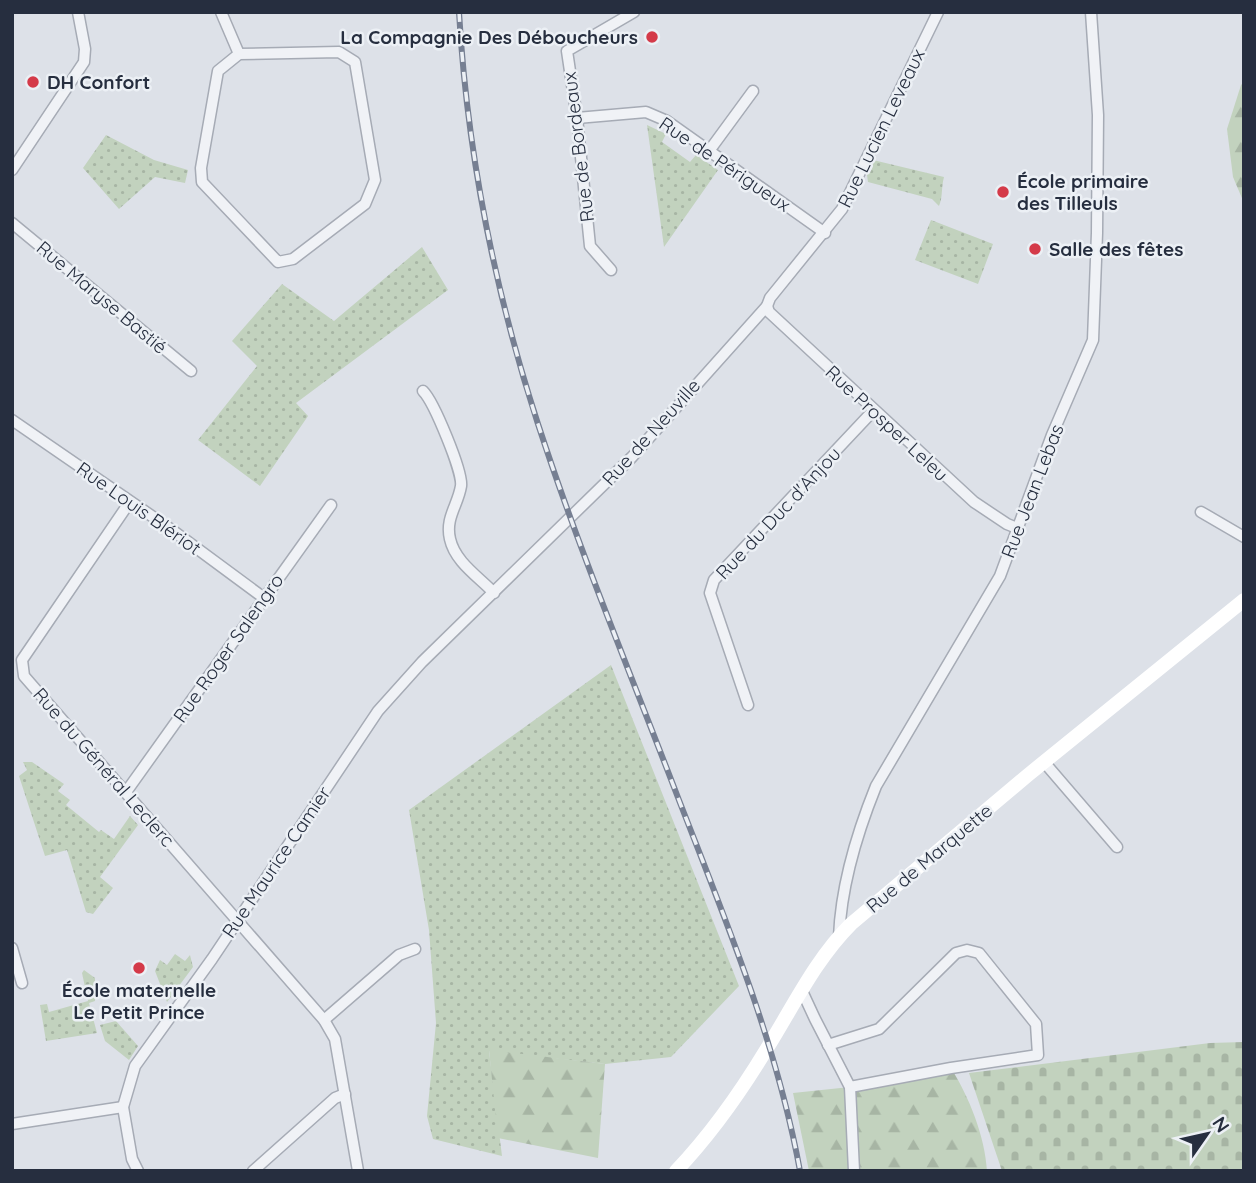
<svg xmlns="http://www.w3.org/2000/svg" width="1256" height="1183" font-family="Quicksand,sans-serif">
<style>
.green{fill:url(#green-dots)}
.forest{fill:url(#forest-firs)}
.cemetery{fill:url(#cemetery-stones)}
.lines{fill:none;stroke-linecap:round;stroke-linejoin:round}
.street-casing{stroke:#a6abb5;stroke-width:13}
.street{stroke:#f0f2f6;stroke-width:10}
.secondary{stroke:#fff;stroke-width:14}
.rail-casing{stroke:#767f92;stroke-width:6}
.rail{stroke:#ecf0f5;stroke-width:3.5;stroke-dasharray:10;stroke-linecap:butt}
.poi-dot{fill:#d43a49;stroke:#ecf0f5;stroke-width:2.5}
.labels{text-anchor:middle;stroke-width:5;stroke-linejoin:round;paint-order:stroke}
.poi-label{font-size:19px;font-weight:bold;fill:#262e3f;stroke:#ecf0f5;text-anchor:start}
.street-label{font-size:19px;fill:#262e3f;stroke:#ecf0f5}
</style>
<defs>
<pattern id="green-dots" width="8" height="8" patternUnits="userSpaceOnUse" patternTransform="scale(1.75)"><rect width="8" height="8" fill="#c2d2be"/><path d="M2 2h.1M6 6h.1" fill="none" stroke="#a7b5a4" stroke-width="1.8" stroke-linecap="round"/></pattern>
<pattern id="forest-firs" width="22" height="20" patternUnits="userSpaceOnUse" patternTransform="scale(1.75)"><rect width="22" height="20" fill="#c2d2be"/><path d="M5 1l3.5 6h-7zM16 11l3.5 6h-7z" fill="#a7b5a4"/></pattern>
<pattern id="cemetery-stones" width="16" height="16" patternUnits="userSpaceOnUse" patternTransform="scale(1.75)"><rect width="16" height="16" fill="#c2d2be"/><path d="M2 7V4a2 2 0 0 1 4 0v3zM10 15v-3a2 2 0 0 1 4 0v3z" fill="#a7b5a4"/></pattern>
</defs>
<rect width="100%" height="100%" fill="#dde1e8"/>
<g class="green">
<path d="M647 125 666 134 662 142 690 162 696 155 718 170 664 247Z"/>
<path d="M106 135 154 160 188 170 185 183 155 177 119 209 83 168Z"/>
<path d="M873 160 944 177C941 188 943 197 939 206L932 199 868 182 867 175Z"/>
<path d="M931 220 993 244 978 284 915 260Z"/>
<path d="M422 247 448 290 296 403 308 416 260 486 198 440 257 366 232 341 282 284 334 321Z"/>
<path d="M611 665 739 986 671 1057 605 1064 489 1051 502 1156 433 1139 427 1116 436 1023 429 930 409 810Z"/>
<path d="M23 762H32L64 784 58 791 70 800 66 805 99 832 101 830 114 839 130 816 138 825 100 877 113 888 93 914 86 912 67 850 45 856 19 776 27 770Z"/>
<path d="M175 954 185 961 190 955 193 967 167 1002 155 971 160 960 167 965Z"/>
<path d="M84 970 95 978V1001L89 1003 97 1033 46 1041 40 1005 47 1004 49 1012 88 1001 82 973Z"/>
<path d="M116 1021 138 1046 129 1060 105 1041 100 1025Z"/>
</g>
<g class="forest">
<path d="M1244 82V203L1233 177 1227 129 1241 85Z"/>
<path d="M489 1050 605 1064 598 1158 498 1138Z"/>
<path d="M951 1068C969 1097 985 1136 987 1171H809L793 1093 850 1087Z"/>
</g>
<path class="cemetery" d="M1244 1042V1171H1002L969 1073 1210 1043Z"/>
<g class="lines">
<defs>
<g id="street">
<path d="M221 12 239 54"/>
<path d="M339 52 355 62 375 180 365 204 293 259 278 262 202 182 201 168 218 71 239 54Z"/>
<path d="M577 118 646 112 667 121 825 233"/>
<path d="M709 151 753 91"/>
<path d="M12 170 84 62 85 49 78 12"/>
<path d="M12 223 191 371"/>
<path d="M611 270 590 246 577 118 567 51 634 12"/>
<path d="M767 306 769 312 974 502 1007 524 1017 528"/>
<path d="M423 391C434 402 463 472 461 486 458 505 445 518 450 539 455 562 479 577 494 593"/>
<path d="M12 420 172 530 264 598"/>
<path d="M129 503 22 660 24 676 324 1020 335 1039 358 1171"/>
<path d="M1201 512 1244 537"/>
<path d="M748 705 710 593 714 580 873 411"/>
<path d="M1044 762 1117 847"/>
<path d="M126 792 331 505"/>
<path d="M839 937C841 886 857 833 876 786L1000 576 1052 435 1093 340 1097 233 1098 115 1091 12"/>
<path d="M12 948 22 983"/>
<path d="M802 991 815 1019 850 1087 854 1171"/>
<path d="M324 1020 399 955 415 949"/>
<path d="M828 1045 879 1029 956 953 967 950 979 953 1036 1024 1038 1055 951 1068 850 1087"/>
<path d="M12 1124 123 1107"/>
<path d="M138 1171 132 1159 123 1107 135 1066 212 959 378 711 422 662 632 457 767 306 770 298 842 209 938 12"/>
<path d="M253 1171 335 1098 345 1094"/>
</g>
</defs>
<use href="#street" class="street-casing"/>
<use href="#street" class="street"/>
<path class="secondary" d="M676 1171C711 1134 740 1093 766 1050 793 1007 815 960 851 924L1028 775 1244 600"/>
<defs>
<path id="rail" d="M459 12C467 151 495 292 538 424 579 550 630 672 677 795 725 919 776 1040 800 1171"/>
</defs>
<use href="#rail" class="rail-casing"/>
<use href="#rail" class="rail"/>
</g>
<g class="poi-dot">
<circle cx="652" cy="37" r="7"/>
<circle cx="33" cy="82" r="7"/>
<circle cx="1003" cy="192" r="7"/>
<circle cx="1035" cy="249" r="7"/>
<circle cx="139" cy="968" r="7"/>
</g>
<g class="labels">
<g class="poi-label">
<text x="638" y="44" text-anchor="end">La Compagnie Des Déboucheurs</text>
<text x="47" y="89">DH Confort</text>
<text x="1017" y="188">École primaire<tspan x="1017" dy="22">des Tilleuls</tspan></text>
<text x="1049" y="256">Salle des fêtes</text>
<text x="139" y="997" text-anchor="middle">École maternelle<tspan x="139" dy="22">Le Petit Prince</tspan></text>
</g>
<g class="street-label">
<text transform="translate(881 128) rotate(-64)" y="7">Rue Lucien Leveaux</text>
<text transform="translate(578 147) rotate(-97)" y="7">Rue de Bordeaux</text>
<text transform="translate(725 164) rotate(34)" y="7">Rue de Périgueux</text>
<text transform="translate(102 297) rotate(40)" y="7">Rue Maryse Bastié</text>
<text transform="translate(887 423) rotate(43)" y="7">Rue Prosper Leleu</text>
<text transform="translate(651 432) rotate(-48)" y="7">Rue de Neuville</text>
<text transform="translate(1032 491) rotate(-69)" y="7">Rue Jean Lebas</text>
<text transform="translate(139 508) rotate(35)" y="7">Rue Louis Blériot</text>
<text transform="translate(778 513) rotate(-47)" y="7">Rue du Duc d'Anjou</text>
<text transform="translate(228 648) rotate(-55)" y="7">Rue Roger Salengro</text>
<text transform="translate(104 767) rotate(49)" y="7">Rue du Général Leclerc</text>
<text transform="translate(929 858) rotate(-40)" y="7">Rue de Marquette</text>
<text transform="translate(276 862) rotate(-56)" y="7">Rue Maurice Camier</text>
</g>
</g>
<rect width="1256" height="1183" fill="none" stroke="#262e3f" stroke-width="28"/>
<g transform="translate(1207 1134) rotate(56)" stroke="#ecf0f5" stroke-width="5" paint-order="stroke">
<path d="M0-5L12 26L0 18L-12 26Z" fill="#262e3f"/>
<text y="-10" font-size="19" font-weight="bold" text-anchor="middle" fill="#262e3f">N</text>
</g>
</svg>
